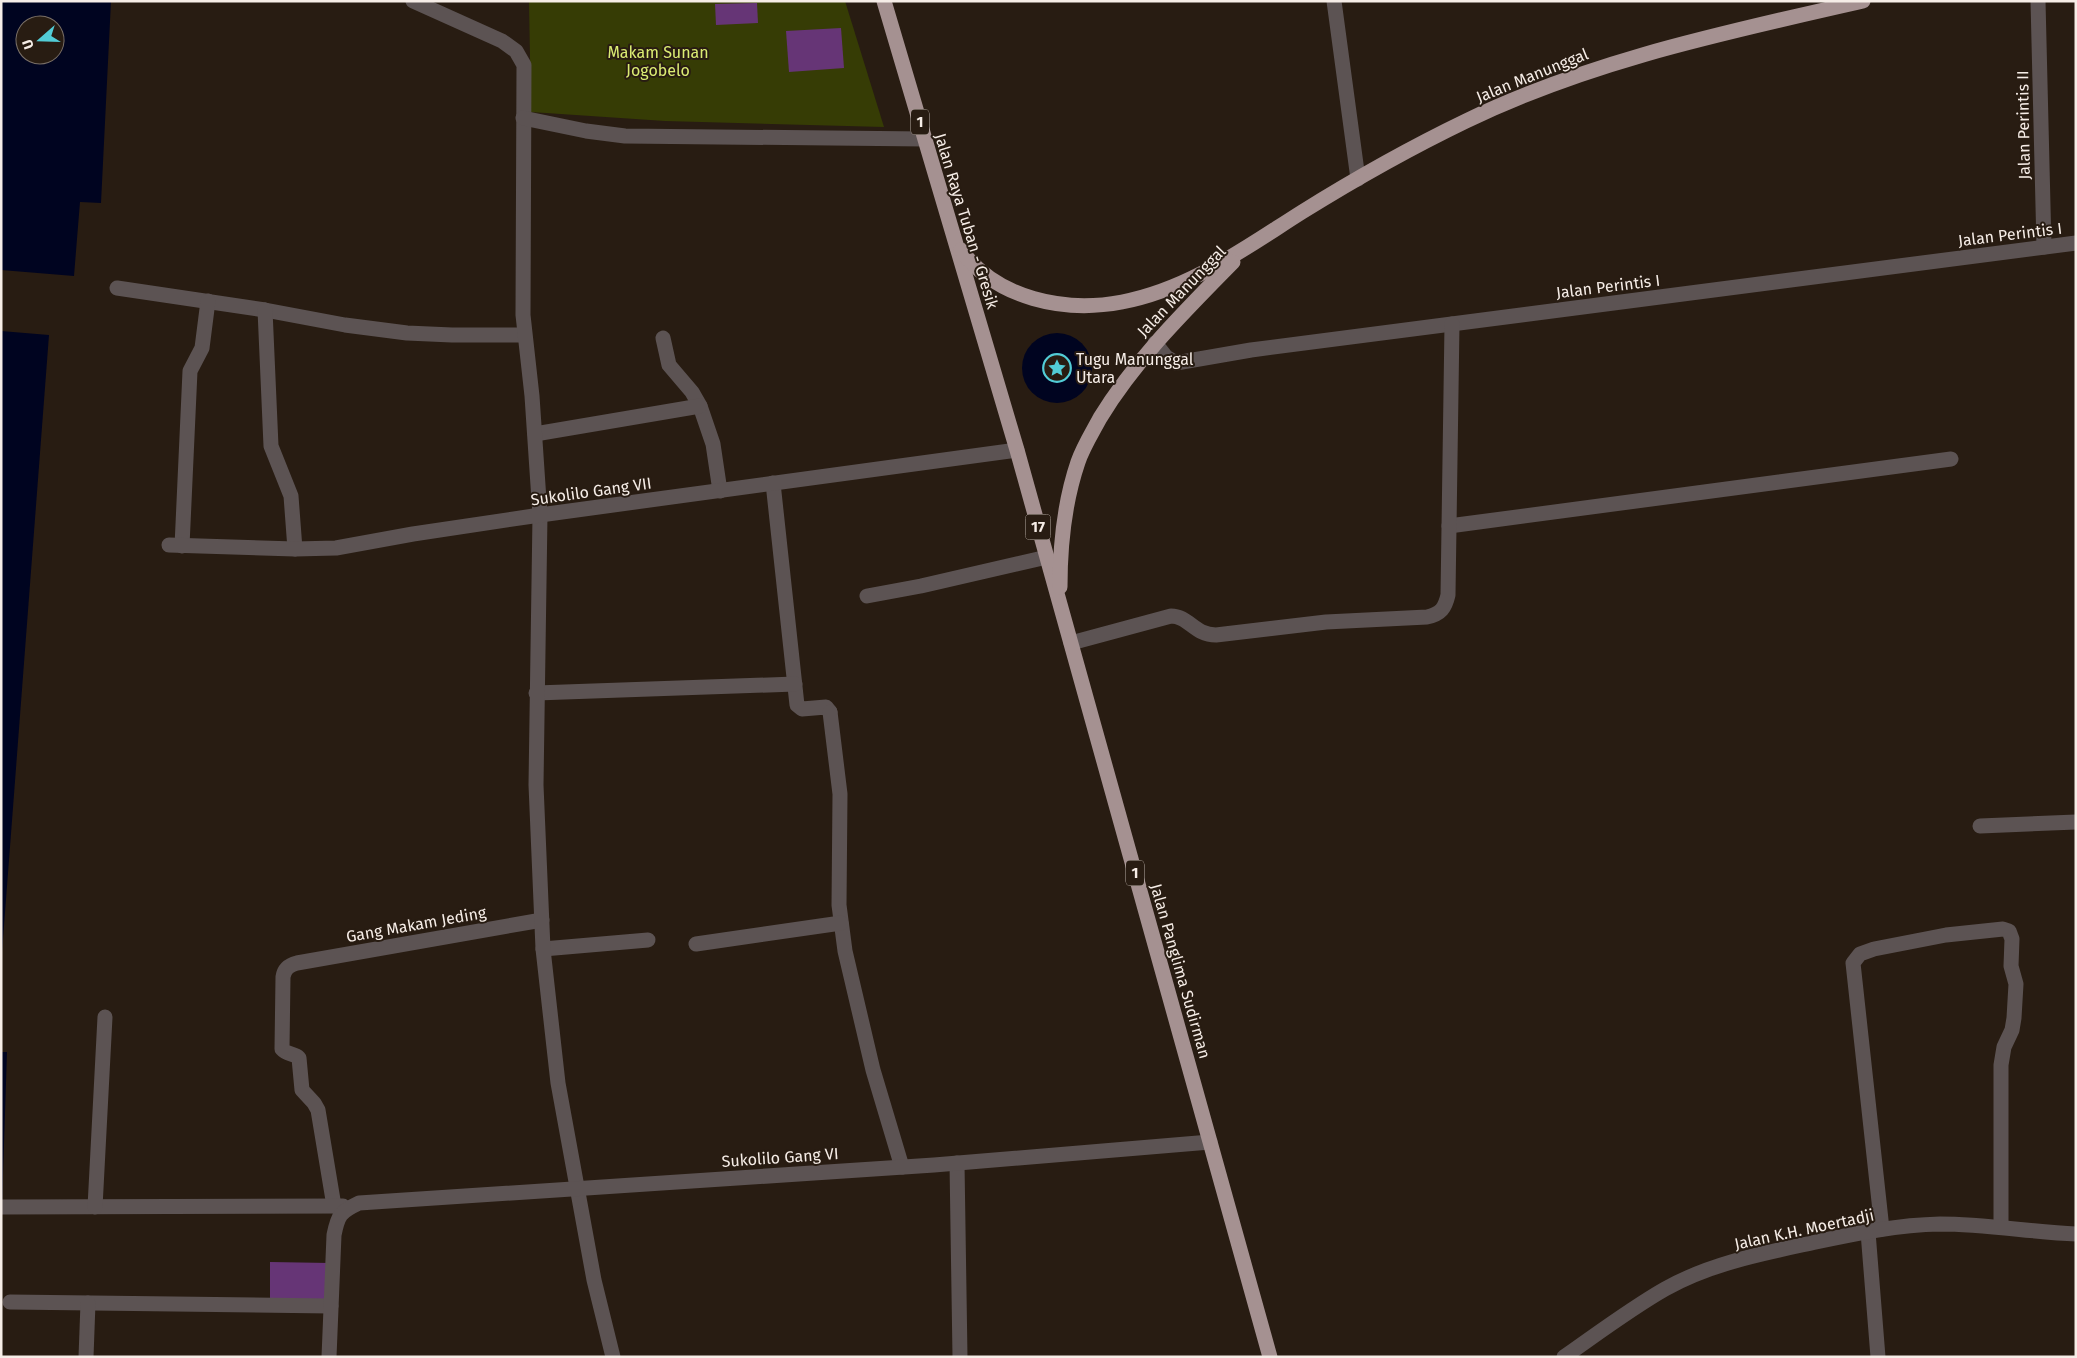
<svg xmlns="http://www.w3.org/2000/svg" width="2077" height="1358" font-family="'Fira Sans',sans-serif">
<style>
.green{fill:#363c05}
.water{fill:#000420;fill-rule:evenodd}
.building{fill:#663576}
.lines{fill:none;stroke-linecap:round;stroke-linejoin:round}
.service{stroke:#5c5353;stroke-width:15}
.minor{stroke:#5c5353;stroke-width:15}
.trunk{stroke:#a59191;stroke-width:15}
.labels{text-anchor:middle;stroke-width:4;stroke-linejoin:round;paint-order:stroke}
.shield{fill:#281c12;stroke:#b8aea7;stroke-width:1}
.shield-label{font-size:15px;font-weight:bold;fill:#f6ede7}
.park-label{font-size:16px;fill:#dbec73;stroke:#281c12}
.street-label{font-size:16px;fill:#f6ede7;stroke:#281c12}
.poi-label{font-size:16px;fill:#f6ede7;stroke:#281c12;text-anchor:start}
</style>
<rect width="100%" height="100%" fill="#281c12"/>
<path class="green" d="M529 1H845L884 127 665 121 531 112Z"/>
<g class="water">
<path d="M1 1H111L101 203 80 202 74 276 1 270ZM25 25H55V55H25Z"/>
<path d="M1 331 49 335 1 965Z"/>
<circle cx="1057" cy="368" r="35"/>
<path d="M1 1052H7L1 1237Z"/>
</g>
<g class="building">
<path d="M757 3 758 23 716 25 715 4Z"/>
<path d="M841 28 844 68 789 72 786 31Z"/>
<path d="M270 1262 330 1263 329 1301 270 1300Z"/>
</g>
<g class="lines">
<g class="service">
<path d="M1334 1 1358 179"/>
<path d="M117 288 265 310 345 325 407 333 452 335H524"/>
<path d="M265 310 271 446 291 496 295 549"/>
<path d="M663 338 669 365 692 392 700 406 713 444 720 491"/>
<path d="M535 434 700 406"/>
<path d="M773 483 797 705 802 709 826 707 830 712"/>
<path d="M182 546 190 371 202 348 208 301"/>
<path d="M867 596 921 586 1047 557"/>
<path d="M536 693 795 684"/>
<path d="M543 949 648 940"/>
<path d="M334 1206 318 1110 314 1103 302 1090 299 1058C294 1053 287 1055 282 1049L283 977C284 969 289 965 297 963L542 920"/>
<path d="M2 1207 343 1206"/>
<path d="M95 1207 105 1017"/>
<path d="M1882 1229 1853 963 1860 954 1874 949 1946 935 2003 929 2009 931 2012 939 2011 966 2016 984 2014 1018 2012 1030 2004 1047 2001 1065V1226"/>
<path d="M10 1302 331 1306"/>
<path d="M86 1357 88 1303"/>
</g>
<g class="minor">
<path d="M413 1 502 41 516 51 524 65 523 315 532 396 540 515 536 785 543 949 558 1083 594 1280 613 1357"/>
<path d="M2038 1 2044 247"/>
<path d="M523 118 586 131 625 136 925 139"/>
<path d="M1155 343 1166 357 1176 363 1251 350 2076 243"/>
<path d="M1449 526 1951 459"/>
<path d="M169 545 295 549 336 548 413 534 540 515 1017 450"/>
<path d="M1071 643 1171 616C1189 616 1194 635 1216 635L1326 622 1427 617C1441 614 1445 608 1448 595L1452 324"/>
<path d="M830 712 840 794 839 905 845 951 873 1070 902 1167"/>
<path d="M1980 826 2076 822"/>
<path d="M696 944 841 923"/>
<path d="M957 1163 960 1357"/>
<path d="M1868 1232 1878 1357"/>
<path d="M329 1357 334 1235C338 1215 340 1212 359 1203L934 1165 1210 1142"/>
<path d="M1564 1357C1597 1334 1630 1309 1665 1289 1711 1263 1765 1253 1816 1242 1857 1233 1898 1225 1940 1224 1986 1224 2030 1232 2076 1234"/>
</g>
<g class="trunk">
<path d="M884 1 1017 450 1270 1357"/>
<path d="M961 250C997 299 1064 313 1122 302 1190 289 1245 248 1302 212 1355 179 1410 148 1466 121 1592 60 1728 32 1863 1"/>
<path d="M1060 587C1060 544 1064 503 1078 462 1083 447 1092 433 1100 418 1136 359 1185 311 1233 262"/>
</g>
</g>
<defs>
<symbol id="sight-ring" viewBox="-11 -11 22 22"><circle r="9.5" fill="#281c12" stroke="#52ccd6" stroke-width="1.5"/><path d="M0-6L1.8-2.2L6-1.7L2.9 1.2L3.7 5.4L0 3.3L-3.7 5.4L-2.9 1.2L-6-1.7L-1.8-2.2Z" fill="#52ccd6"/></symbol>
</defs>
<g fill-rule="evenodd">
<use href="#sight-ring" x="1041" y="352" width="32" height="32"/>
</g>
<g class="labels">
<g class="shield">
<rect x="911" y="109.5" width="18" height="25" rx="4"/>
<rect x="1025.5" y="514.5" width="25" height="25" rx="4"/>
<rect x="1126" y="860.5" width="18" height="25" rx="4"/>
</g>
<g class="shield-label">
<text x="920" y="127">1</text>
<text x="1038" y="532">17</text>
<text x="1135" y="878">1</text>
</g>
<g class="park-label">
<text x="658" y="58">Makam Sunan<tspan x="658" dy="18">Jogobelo</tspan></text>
</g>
<g class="street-label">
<text transform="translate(1532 75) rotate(-22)" y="6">Jalan Manunggal</text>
<text transform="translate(2023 125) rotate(-91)" y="6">Jalan Perintis II</text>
<text transform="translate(967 221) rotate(73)" y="6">Jalan Raya Tuban - Gresik</text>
<text transform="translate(2010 234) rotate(-7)" y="6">Jalan Perintis I</text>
<text transform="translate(1608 286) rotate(-7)" y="6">Jalan Perintis I</text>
<text transform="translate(1181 291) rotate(-46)" y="6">Jalan Manunggal</text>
<text transform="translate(591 491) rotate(-8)" y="6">Sukolilo Gang VII</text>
<text transform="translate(416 924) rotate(-10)" y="6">Gang Makam Jeding</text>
<text transform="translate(1181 971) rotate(74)" y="6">Jalan Panglima Sudirman</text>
<text transform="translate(780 1157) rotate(-4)" y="6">Sukolilo Gang VI</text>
<text transform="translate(1804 1229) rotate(-12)" y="6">Jalan K.H. Moertadji</text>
</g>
<g class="poi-label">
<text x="1076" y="365">Tugu Manunggal<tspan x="1076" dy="18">Utara</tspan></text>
</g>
</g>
<rect width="2077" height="1358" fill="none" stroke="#f6ede7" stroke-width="5"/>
<g transform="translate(40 40) rotate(250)"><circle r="24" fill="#281c12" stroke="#7a7067"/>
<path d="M0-4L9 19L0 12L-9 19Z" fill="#52ccd6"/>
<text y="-8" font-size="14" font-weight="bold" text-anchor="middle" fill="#f6ede7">U</text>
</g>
</svg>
